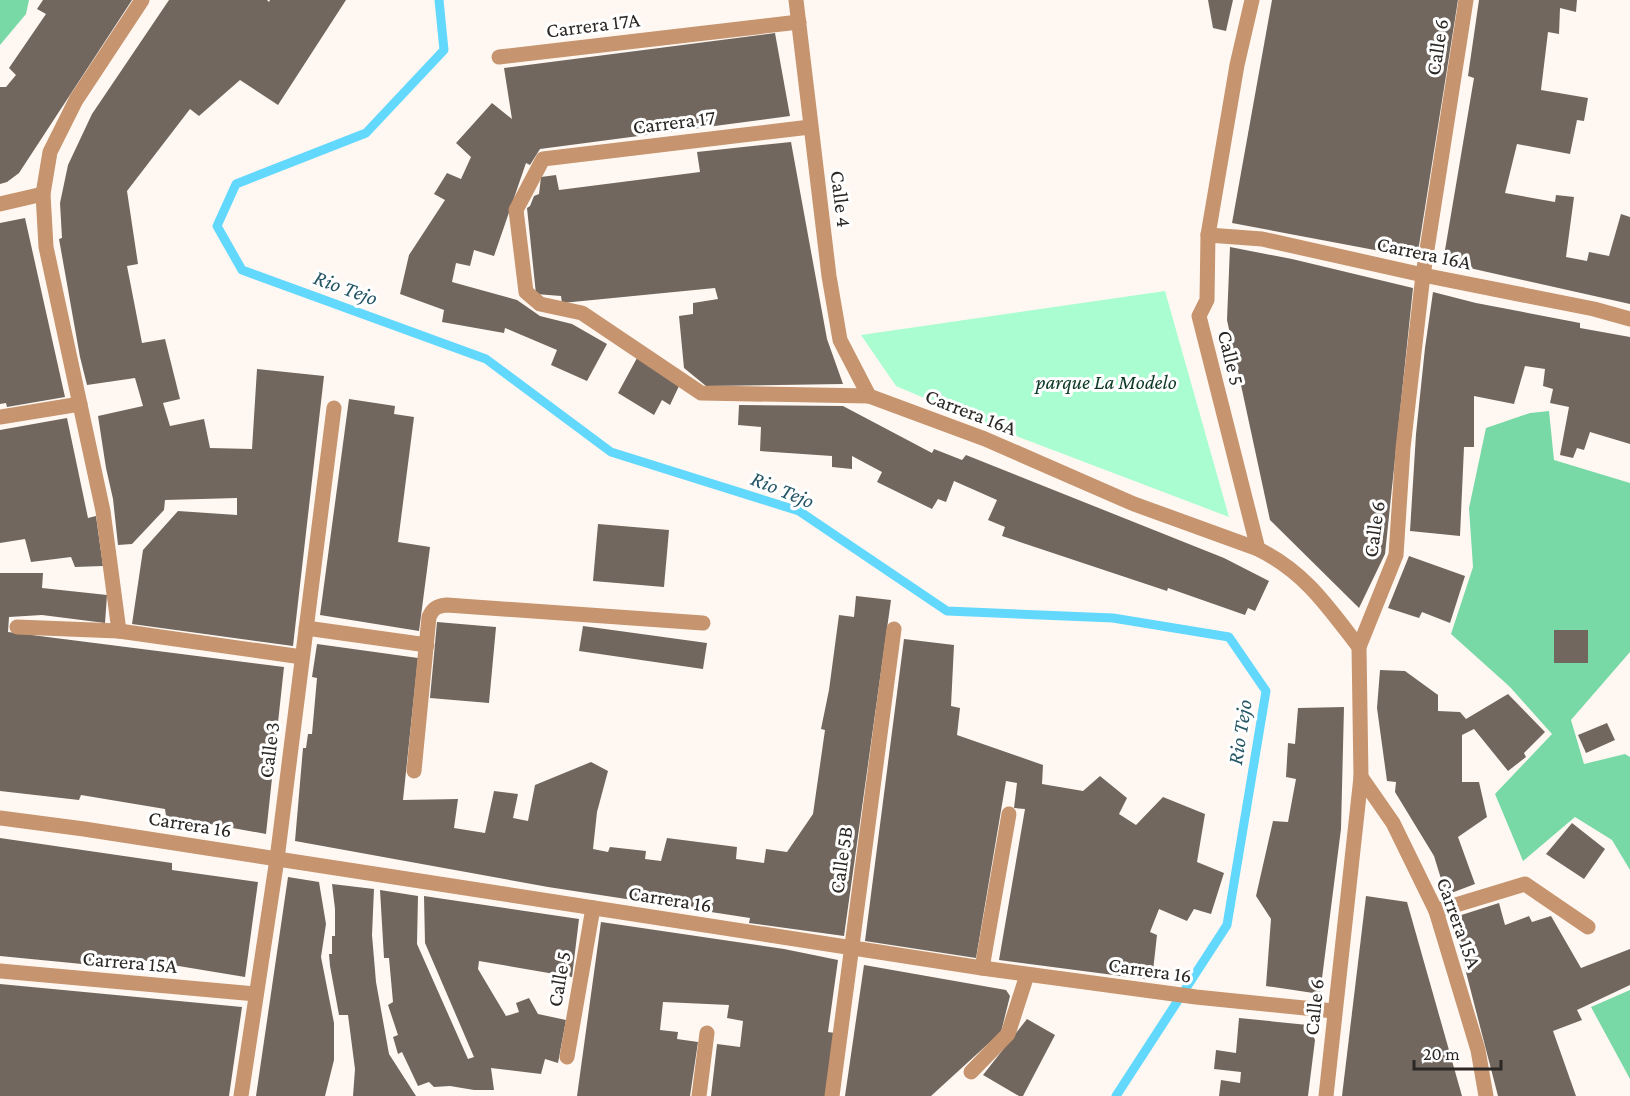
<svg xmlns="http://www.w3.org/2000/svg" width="1630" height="1096" font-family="'Crimson Pro',serif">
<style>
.green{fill:#a9fdd0}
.forest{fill:#78d9a7}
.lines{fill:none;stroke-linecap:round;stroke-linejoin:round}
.stream{stroke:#63d8fd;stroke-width:9}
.building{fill:#71675f}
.minor{stroke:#c6946e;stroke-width:15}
.labels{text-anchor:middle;stroke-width:6;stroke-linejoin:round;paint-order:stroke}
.street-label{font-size:21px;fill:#2b2724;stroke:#fff}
.park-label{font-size:21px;font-style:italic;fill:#0d3825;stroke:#fff}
.water-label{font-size:22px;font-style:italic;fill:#265767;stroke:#fff}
</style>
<rect width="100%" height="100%" fill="#fff8f2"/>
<path class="green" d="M1165 291 1229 517 990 426 896 386 861 335Z"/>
<g class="forest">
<path d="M0 0H29L26 14 0 45Z"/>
<path d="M1549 411 1554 460 1630 483V652L1571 720 1584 764 1625 754 1630 757V870L1612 840 1575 817 1523 861 1495 794 1552 734 1510 687 1451 634 1473 567 1469 508 1486 428 1530 413Z"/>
<path d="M1630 990V1079L1591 1007Z"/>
</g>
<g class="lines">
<path class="stream" d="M439 0 444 50 366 133 236 184 217 226 242 270 486 359 611 452 799 511 947 611 1113 618 1229 637 1266 691 1227 925 1116 1096"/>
</g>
<g class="building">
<path d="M43 0H132L19 173 7 182 0 184V87H6L16 75 9 68 46 14 37 9Z"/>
<path d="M169 0H267L269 2 270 0H346L278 105 240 80 199 116 190 109 127 191 138 264 127 266 142 343 165 339 180 399 163 403 170 426 204 419 210 448 252 449 257 369 324 376 293 646 132 624 143 550 178 511 237 515V498L165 500 164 510 132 544 118 545 113 499 106 468 98 416 143 406 135 378 87 385 80 357 59 239 62 238 60 203 68 165 92 114Z"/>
<path d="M1208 0H1233L1226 31 1213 28Z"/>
<path d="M1272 0H1458L1417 258 1232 223Z"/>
<path d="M1479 0H1577L1576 12 1560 8 1559 34 1548 32 1541 90 1588 98 1584 121 1577 120 1570 154 1517 144 1505 193 1555 202 1556 195 1574 197 1566 257 1587 261 1589 252 1609 256 1621 214 1630 217V304L1443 262 1474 78 1468 76Z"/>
<path d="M775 33 790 116 540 149 530 165 526 163 494 256 474 250 470 266 456 263 452 282 517 300 540 316 572 324 607 344 587 381 551 365 557 350 505 328 504 333 442 322 444 310 400 294 409 255 445 200 434 194 447 173 461 179 471 157 456 143 492 103 512 119 504 68Z"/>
<path d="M791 142 827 339 843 384 706 386 684 368 679 316 693 314V303L718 299 715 288 562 303 561 296 536 294 527 208 530 206 534 196 539 194 541 177 556 175 559 190 700 172 697 152Z"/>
<path d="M25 218 65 397 7 407 6 403 0 404V223Z"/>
<path d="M1230 247 1292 259 1413 288 1385 554 1359 608 1270 520 1227 320Z"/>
<path d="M1433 292 1476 303 1580 323V328L1630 337V444L1590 432 1584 450 1577 448 1573 458 1560 455 1569 407 1550 403 1553 389 1543 386 1545 369 1525 366 1514 404 1474 396V447H1464L1460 536 1410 531 1416 434 1425 348Z"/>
<path d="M637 358 679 386 670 405 662 400 654 415 618 393Z"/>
<path d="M349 399 395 406 394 414 414 417 398 542 430 547 419 631 320 615Z"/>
<path d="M739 405 843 406 932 453 934 449 962 460 966 455 1224 558 1269 581 1255 611 1248 608 1245 615 1168 588 1167 591 1002 536 1005 527 988 520 997 500 954 481 946 502 938 499 932 509 877 482 882 472 852 456V469L832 467V456L760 451 761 427 738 425Z"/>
<path d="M67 418 88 518 96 516 103 566 75 567 71 557 31 562 25 539 0 543V430Z"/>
<path d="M598 524 669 530 664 587 593 581Z"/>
<path d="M1409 556 1465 576 1450 623 1422 612 1419 618 1388 608Z"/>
<path d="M0 573H43L42 588 107 595 105 623 42 615 9 617 8 632 284 667 266 834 166 816 165 809 81 795 79 800 0 791Z"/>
<path d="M856 596 891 600 844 936 749 923 750 918 548 887 295 841 303 748H306L308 734H312L317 678 312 677 317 644 418 658 403 800 458 799 454 828 485 833 494 791 518 794 513 818 528 821 535 785 591 762 608 771 597 812 593 849 608 852 610 847 646 851 645 859 661 861 667 838 737 847 736 859 764 863 766 849 787 852 813 814 825 730 821 729 829 690 839 615 854 617Z"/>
<path d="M437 622 496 627 489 703 430 698Z"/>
<path d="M583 626 707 643 703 669 579 651Z"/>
<rect x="1554" y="630" width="34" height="33"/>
<path d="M904 639 954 645 951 706 960 708 957 735 1043 765 1042 784 1083 791 1100 776 1127 798 1119 814 1136 825 1163 797 1205 814 1197 862 1224 873 1211 914 1194 909 1187 921 1159 909 1150 932 1157 935 1152 980 999 960 1025 809 1014 808 1017 783 1006 781 976 958 865 941Z"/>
<path d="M1380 670 1405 671 1438 695V711L1460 712 1466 719 1508 694 1545 732 1524 753 1526 757 1508 771 1474 729 1462 735V782H1479L1487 817 1458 837 1475 884 1446 895 1434 856 1395 792 1396 782 1387 781 1377 708Z"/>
<path d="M1344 707 1341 829 1320 994 1266 986 1271 919 1256 896 1273 821 1288 822 1296 779 1286 777 1288 743 1295 744 1298 708Z"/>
<path d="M1607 723 1615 740 1586 753 1578 735Z"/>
<path d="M1572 823 1605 849 1584 879 1546 854Z"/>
<path d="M0 838 172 863V870L258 882 245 977 124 957 123 968 0 956Z"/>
<path d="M288 877 319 882 326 924 321 957 334 1023V1060L325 1096H256Z"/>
<path d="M332 884 374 889 372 935 376 982 389 1054 416 1096H353L355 1069 348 1015H339L330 966 329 954H332V936H335V909Z"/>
<path d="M380 890 418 896 417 944 468 1059 474 1057 425 943 424 896 579 919 572 977 479 961 478 969 506 1016 519 1012 516 1003 529 998 538 1014 566 1020 558 1063 545 1059 541 1074 491 1068 494 1090H474L450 1086 434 1087 429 1082 418 1086 402 1052 398 1054 393 1037 398 1035 388 1005 393 1002 389 958H384Z"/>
<path d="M1366 896 1407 902 1462 1096H1342Z"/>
<path d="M1499 903 1505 925 1529 916 1532 922 1551 916 1581 968 1630 949V985L1577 1010 1582 1020 1553 1031 1576 1096H1498L1452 918Z"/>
<path d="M601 922 784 949 838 960 828 1032 835 1033 826 1096H711L717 1044 740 1047 743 1021 727 1018 729 1005 663 1002 660 1030 678 1032 677 1039 698 1042 690 1096H577Z"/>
<path d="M864 965 1006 990 1010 996 1001 1032 931 1096H845Z"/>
<path d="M0 984 242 1007 229 1096H0Z"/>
<path d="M1239 1018 1308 1025 1315 1040 1308 1096H1219L1221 1080 1240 1083 1241 1072 1214 1069 1216 1050 1236 1053Z"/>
<path d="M1027 1019 1055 1035 1023 1096H1019L983 1075Z"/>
</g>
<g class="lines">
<g class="minor">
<path d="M796 0 829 276 840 340 869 396"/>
<path d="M1252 0 1237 65 1208 235 1207 300 1199 316 1258 549C1305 572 1328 607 1359 647"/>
<path d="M499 57 799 22"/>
<path d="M810 127 543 159 516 210 526 292 540 304 582 313 701 393 869 396 985 439 1134 504 1258 549"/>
<path d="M0 204 43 194"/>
<path d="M1208 235 1262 239 1423 275 1594 309 1630 319"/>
<path d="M0 417 80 404"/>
<path d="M17 627 119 631 302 657"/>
<path d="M306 628 427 645"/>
<path d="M119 631 103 511 46 247 43 194 50 152 76 100 142 0"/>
<path d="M414 771 429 617C433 608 437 606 447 605L703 623"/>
<path d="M1361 777 1393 823 1436 911 1478 1050 1486 1096"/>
<path d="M0 818 84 829 982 968 1196 997 1334 1011"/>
<path d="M1436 911 1525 884 1588 927"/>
<path d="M982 968 1009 814"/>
<path d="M0 971 256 994"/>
<path d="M567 1057 593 908"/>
<path d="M971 1072 1008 1034 1027 975"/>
<path d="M241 1096 277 859 334 408"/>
<path d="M699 1096 707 1033"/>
<path d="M832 1096 894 629"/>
<path d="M1326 1096 1361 777 1359 647 1396 555 1403 448 1423 275 1466 0"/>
</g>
</g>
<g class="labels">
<g class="street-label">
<text transform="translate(593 25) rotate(-7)" y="7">Carrera 17A</text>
<text transform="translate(1437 47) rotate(-81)" y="7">Calle 6</text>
<text transform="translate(674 122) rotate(-7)" y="7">Carrera 17</text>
<text transform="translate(841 199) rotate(83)" y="7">Calle 4</text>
<text transform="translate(1424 253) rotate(12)" y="7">Carrera 16A</text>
<text transform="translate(1231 358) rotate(76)" y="7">Calle 5</text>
<text transform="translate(971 412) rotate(21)" y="7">Carrera 16A</text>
<text transform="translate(1374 529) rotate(-82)" y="7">Calle 6</text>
<text transform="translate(269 750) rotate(-83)" y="7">Calle 3</text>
<text transform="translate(190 824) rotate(9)" y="7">Carrera 16</text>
<text transform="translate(841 860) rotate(-82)" y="7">Calle 5B</text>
<text transform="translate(670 899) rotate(9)" y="7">Carrera 16</text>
<text transform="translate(1459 923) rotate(70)" y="7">Carrera 15A</text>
<text transform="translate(130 962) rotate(5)" y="7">Carrera 15A</text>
<text transform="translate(1150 970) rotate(8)" y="7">Carrera 16</text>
<text transform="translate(559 979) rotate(-80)" y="7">Calle 5</text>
<text transform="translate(1314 1007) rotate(-84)" y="7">Calle 6</text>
</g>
<g class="park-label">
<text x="1106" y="389">parque La Modelo</text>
</g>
<g class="water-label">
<text transform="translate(346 287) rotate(20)" y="8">Rio Tejo</text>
<text transform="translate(783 489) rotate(22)" y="8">Rio Tejo</text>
<text transform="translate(1239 732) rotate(-81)" y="8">Rio Tejo</text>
</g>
</g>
<path d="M1414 1060v9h87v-9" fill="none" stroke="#2b2724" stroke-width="3"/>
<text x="1423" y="1060" font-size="18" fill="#2b2724" stroke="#ffffff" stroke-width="4.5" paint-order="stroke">20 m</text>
</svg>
